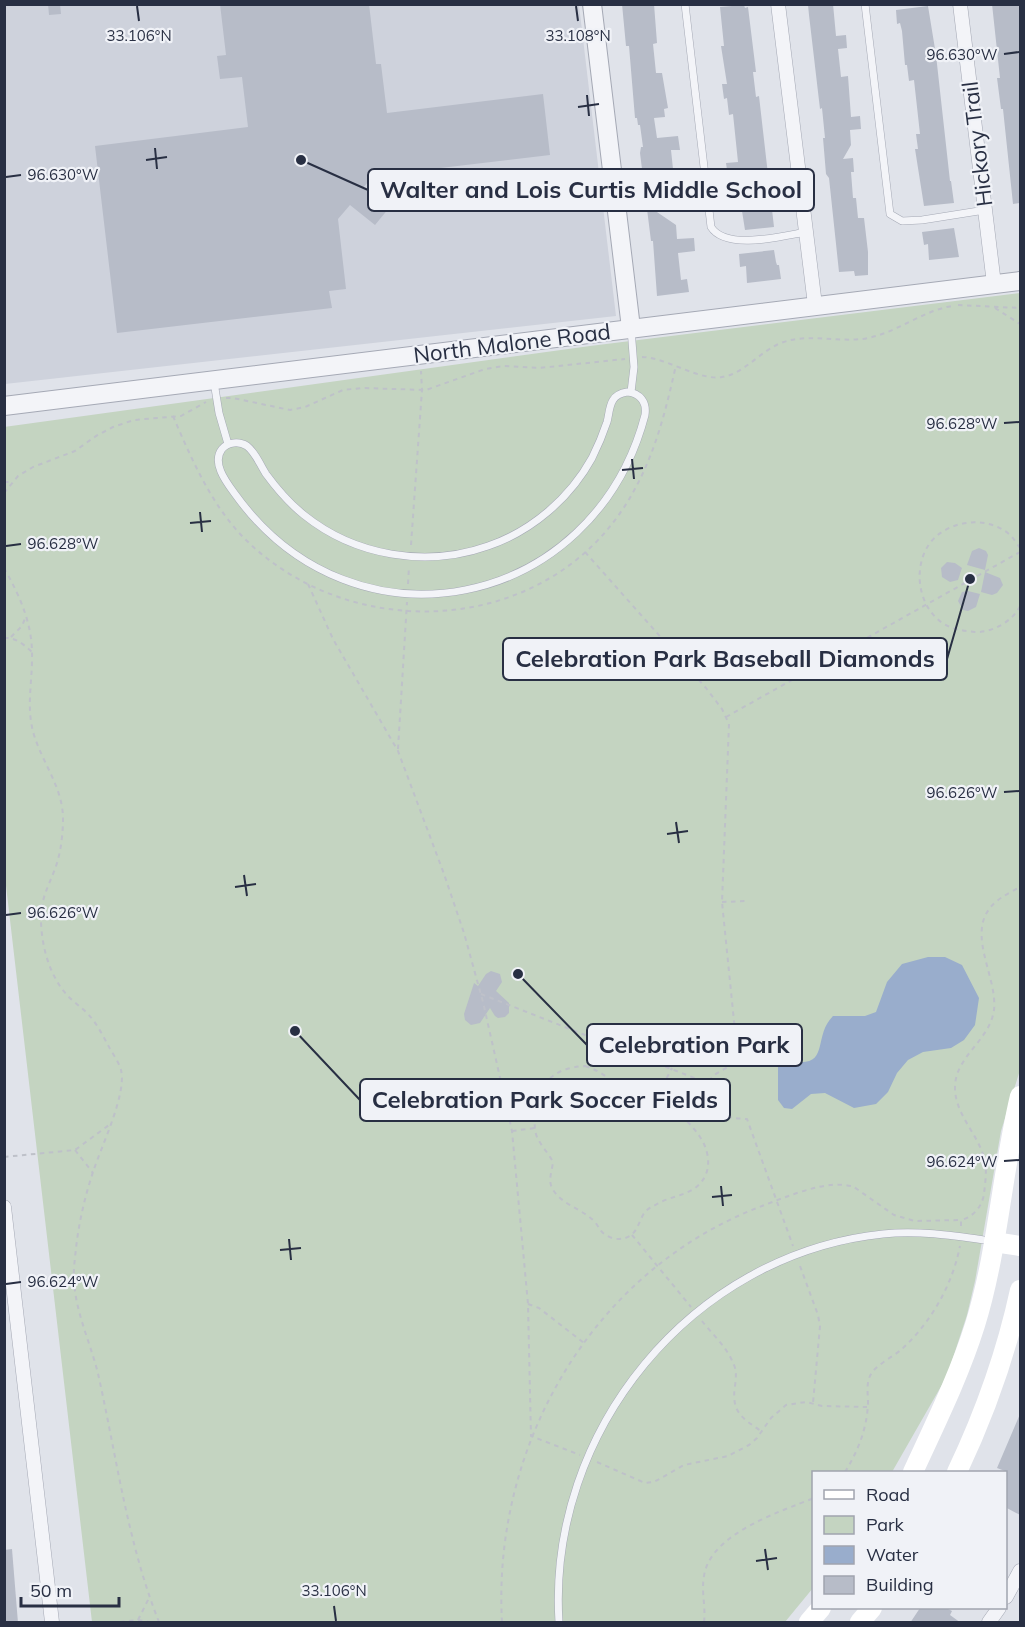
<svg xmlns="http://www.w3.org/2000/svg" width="1025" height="1627" font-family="Mulish,sans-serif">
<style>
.built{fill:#ced2dc}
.green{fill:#c4d4c1}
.water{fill:#99adcc}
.building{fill:#b7bcc8}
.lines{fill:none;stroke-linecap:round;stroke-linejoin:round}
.service-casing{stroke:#a5a9b5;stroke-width:8}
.minor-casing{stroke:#a5a9b5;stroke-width:15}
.tertiary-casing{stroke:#a5a9b5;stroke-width:20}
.path{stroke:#bec1c9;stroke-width:2;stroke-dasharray:4.5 4.5;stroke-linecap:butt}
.service{stroke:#f3f4f8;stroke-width:7}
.minor{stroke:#f3f4f8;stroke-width:14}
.tertiary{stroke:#f3f4f8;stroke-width:18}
.secondary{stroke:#fff;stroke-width:20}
.ticks{fill:none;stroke:#282f43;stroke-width:2}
.labels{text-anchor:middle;stroke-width:4.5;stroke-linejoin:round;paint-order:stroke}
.street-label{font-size:22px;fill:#282f43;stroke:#f0f2f7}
.ticks-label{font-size:15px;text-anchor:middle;fill:#282f43;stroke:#f0f2f7;stroke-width:4.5;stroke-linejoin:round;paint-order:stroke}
.leader{fill:none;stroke:#282f43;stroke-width:2}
.callout-dot{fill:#282f43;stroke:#f0f2f7;stroke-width:2}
.callout{fill:#f0f2f7;stroke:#282f43;stroke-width:2}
.callout-label{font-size:24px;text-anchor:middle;font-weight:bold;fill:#282f43}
</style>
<rect width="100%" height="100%" fill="#e0e3ea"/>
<path class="built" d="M4 5H579L616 316 5 384Z"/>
<path class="green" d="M1020 293V1070L1001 1131 975 1281 967 1315 947 1376 892 1472H814L813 1588 785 1622H92L5 877 4 427 590 346Z"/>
<path class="water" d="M928 957H945L962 965 979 998 975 1025 964 1040 951 1048 923 1052 908 1060 897 1073 888 1092 876 1104 854 1108 825 1093 811 1094 792 1109 784 1108 778 1100V1065L785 1060C833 1071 811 1038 833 1016H865L876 1012 887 982 902 964Z"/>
<g class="building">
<path d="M48 4H60L61 14 49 15Z"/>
<path d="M220 4H369L376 64H381L387 113 543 94 550 155 373 176 363 188 389 208 375 225 350 205 338 219 346 289 329 291 332 308 117 333 95 146 248 127 242 77 220 79 217 56 226 55Z"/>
<path d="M622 4H654L657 43 653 44 656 73H662L668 108 664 109 665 117 654 118 657 138 678 136 680 150H671L677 207 654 210 676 225 677 239 694 238 695 251 678 253 681 280 687 279 689 292 657 296 653 241H651L640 153 641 147H643L640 125H638L637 118H635L629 46H626Z"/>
<path d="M833 4 836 36 846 35 847 48 838 49 841 77 848 76 851 117 860 116 861 129 850 130 851 145 843 159 853 158 854 172H851L853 198H856L858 218H864L868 252V275L855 276 854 271 839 272 829 178 826 174 823 138H825L822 108 820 109 809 15 808 5Z"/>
<path d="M992 4H1020V203L1013 204 1003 109H1001L997 78H1000Z"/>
<path d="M744 5 745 8 748 7 756 72H753L756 97 759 96 774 227 745 230 739 192H735L733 176 728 177 726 163 738 162 733 114 729 115 727 98 724 99 722 84H727L721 46H724L720 7Z"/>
<path d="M928 6 936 55 950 181H951L954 203 924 206 915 149H918L916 134H920L914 80 909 81 907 65H905L902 31 900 23 897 24 896 10Z"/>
<path d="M954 228 959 257 929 260 928 244 924 245 922 232Z"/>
<path d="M774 250 776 262 777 265H779L781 279 747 283 746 266 740 267 739 254Z"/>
<path d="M979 548 986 551 988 555 985 570 967 565 972 551Z"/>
<path d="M947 562 955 563 962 568 958 580 950 582 942 577 941 568Z"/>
<path d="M985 572 1000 578 1003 585 997 593 992 595 981 592Z"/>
<path d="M968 591 980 594 976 607 968 611 963 610 958 601 962 592Z"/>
<path d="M491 971 500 974 502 982 496 991 509 1003V1013L505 1017 498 1018 495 1016 490 1008 480 1023 471 1025 465 1020 464 1014 474 983 478 986 486 974Z"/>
<path d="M1020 1414V1515L1005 1507V1471L997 1468Z"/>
<path d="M12 1549 18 1623H4V1550Z"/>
<path d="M920 1608H946L952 1611 950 1615 961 1623H910Z"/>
</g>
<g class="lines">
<defs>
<g id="service">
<path d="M685 4 711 227C726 251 783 236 806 232"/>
<path d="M865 4 890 214 902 221 922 220 985 210"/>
<path d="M214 382 219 413 228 444"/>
<path d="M627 392C640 393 647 402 645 415 594 610 354 660 235 494 227 483 211 463 222 449 228 442 239 441 247 446 256 453 260 465 266 474 277 489 289 503 304 515 355 556 426 568 488 546 532 531 570 498 592 458 598 446 603 434 607 422 609 415 609 406 613 400 616 395 621 393 627 392Z"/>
<path d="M631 392 634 367 631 329"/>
<path d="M559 1622C547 1432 691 1254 883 1234 919 1230 956 1236 991 1241"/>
</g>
<g id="minor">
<path d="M778 4 815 305"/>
<path d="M960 4 994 284"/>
<path d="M4 1207 52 1622"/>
<path d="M1006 1597 1020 1571"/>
<path d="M989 1622 999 1608"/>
</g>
<g id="tertiary">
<path d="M592 4 631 328"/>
<path d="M4 406 1020 281"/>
</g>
</defs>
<use href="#service" class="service-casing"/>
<use href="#minor" class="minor-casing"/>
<use href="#tertiary" class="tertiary-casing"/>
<g class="path">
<path d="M958 305 1020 308"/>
<path d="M995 308 1020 324"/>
<path d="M642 357C668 358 699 381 722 377 744 374 760 351 781 343 806 333 835 342 862 339 894 335 921 311 952 306"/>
<path d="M226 398H233L290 410 305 407 343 390 362 388 426 390 485 369 503 366 539 368 625 359"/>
<path d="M173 416C191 458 211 504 243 537 345 641 530 638 618 516 651 470 664 419 676 365"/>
<path d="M4 482H13"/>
<path d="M4 493 18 476 33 467 75 451 96 436 113 427 134 420 181 416 206 402"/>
<path d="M411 545 422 390 421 371"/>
<path d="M1020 548C1017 544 1013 537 1009 534 986 515 948 520 930 543 913 566 917 604 941 622 951 629 963 631 975 632 992 633 1013 621 1020 606"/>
<path d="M585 552 706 688 722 709 729 724 722 902 738 1061 714 1075 707 1083 705 1103C717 1117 730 1118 747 1119L793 1246"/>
<path d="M4 568C20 596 33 625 32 658 32 685 26 708 34 735 43 764 63 788 63 819 63 833 61 850 57 863 50 885 40 897 41 922 42 947 49 974 66 994 72 1001 80 1006 87 1013 96 1022 102 1034 108 1045 112 1053 119 1062 121 1070 127 1094 101 1147 93 1172 85 1196 79 1222 76 1248 75 1259 73 1271 74 1281 76 1315 92 1346 99 1378 117 1460 128 1544 159 1622"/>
<path d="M308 584 333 639 398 751 444 874 464 933 483 1002 512 1131 528 1304 531 1436 580 1455"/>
<path d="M408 584 409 566"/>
<path d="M11 637 22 626 26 616"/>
<path d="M4 638C16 637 24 645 32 652"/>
<path d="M726 717 1020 552"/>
<path d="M398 749 407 602"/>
<path d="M722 902 747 901"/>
<path d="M481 994 707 1083"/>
<path d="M585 1066C602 1071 612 1082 627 1091 637 1098 650 1100 661 1105 679 1112 695 1126 704 1144 708 1153 710 1164 706 1174 697 1196 674 1194 657 1204 652 1207 646 1209 643 1215 637 1226 636 1238 619 1239 615 1239 610 1238 606 1235 600 1232 599 1227 595 1222 583 1209 561 1205 552 1188 548 1180 552 1171 553 1162 549 1154 542 1147 538 1139 533 1130 535 1120 536 1111 540 1081 554 1068 585 1066Z"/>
<path d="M654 1102 672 1068"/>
<path d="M512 1131 535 1128"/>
<path d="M75 1150 93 1173"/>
<path d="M4 1157 75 1150 109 1125"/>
<path d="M961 1226V1220C973 1217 982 1207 984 1194 985 1184 987 1172 985 1162 980 1135 954 1115 955 1086 956 1056 990 1040 994 1010 998 975 962 929 997 901 1004 895 1013 891 1020 887"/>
<path d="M632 1235 691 1307"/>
<path d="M800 1266 818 1315 820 1326 813 1403"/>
<path d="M528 1304 539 1308 584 1343"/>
<path d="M702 1321C712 1334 727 1347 733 1363 737 1370 736 1378 735 1386 731 1412 742 1418 761 1431"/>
<path d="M597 1462 645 1483 654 1482 684 1465 728 1456 749 1445 757 1438 771 1418 786 1405 806 1402 822 1406 867 1407"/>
<path d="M845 1472C858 1451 867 1429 868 1403 868 1394 866 1385 870 1376 875 1365 893 1357 902 1349 931 1322 952 1286 960 1246"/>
<path d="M138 1620 149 1598"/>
<path d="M120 1622 138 1620 150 1622"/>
<path d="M502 1622C492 1446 592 1270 762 1206 786 1197 829 1178 854 1187L894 1215 915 1221 961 1220"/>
<path d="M704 1622C706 1607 701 1592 704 1576 710 1534 779 1512 814 1498"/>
</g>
<use href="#service" class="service"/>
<use href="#minor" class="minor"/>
<use href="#tertiary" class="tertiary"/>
<g class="secondary">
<path d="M994 1242 1020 1246"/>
<path d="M913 1472C935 1424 959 1376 975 1325 998 1251 1002 1171 1020 1096"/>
<path d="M957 1472C985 1413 1006 1355 1020 1290"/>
<path d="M809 1622 821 1608"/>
<path d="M860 1622 872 1608"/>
</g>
</g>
<path class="ticks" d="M137 6 139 21M576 6 578 21M1004 54 1019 52M587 95 589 116M578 107 599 104M155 148 157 169M146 160 167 157M6 177 21 175M1004 423 1019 422M632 459 634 479M622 470 643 468M200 512 202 532M190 523 211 521M6 546 21 544M1004 792 1019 791M676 822 679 843M667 834 688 831M244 875 247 896M235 887 256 884M6 915 21 913M1004 1161 1019 1160M721 1186 723 1206M712 1197 732 1195M289 1239 291 1260M280 1250 301 1248M6 1284 21 1282M765 1549 768 1570M756 1561 777 1558M334 1606 336 1621"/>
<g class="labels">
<g class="street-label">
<text transform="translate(977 144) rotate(-97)" y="8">Hickory Trail</text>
<text transform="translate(512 343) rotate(-7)" y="8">North Malone Road</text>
</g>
</g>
<g class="ticks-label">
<text x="139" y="41">33.106°N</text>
<text x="578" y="41">33.108°N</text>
<text x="962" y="60">96.630°W</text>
<text x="63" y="180">96.630°W</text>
<text x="962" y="429">96.628°W</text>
<text x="63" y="549">96.628°W</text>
<text x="962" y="798">96.626°W</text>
<text x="63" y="918">96.626°W</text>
<text x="962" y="1167">96.624°W</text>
<text x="63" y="1287">96.624°W</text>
<text x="334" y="1596">33.106°N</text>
</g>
<path class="leader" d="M301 160L368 190M970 579L947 659M518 974L587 1045M295 1031L360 1100"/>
<g class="callout-dot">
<circle cx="301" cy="160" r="6"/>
<circle cx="970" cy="579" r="6"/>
<circle cx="518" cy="974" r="6"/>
<circle cx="295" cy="1031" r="6"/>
</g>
<g class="callout">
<rect x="368" y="169" width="446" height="42" rx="6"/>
<rect x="503" y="638" width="444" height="42" rx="6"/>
<rect x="587" y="1024" width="215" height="42" rx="6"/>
<rect x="360" y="1079" width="370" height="42" rx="6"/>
</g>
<g class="callout-label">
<text x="591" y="198">Walter and Lois Curtis Middle School</text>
<text x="725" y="667">Celebration Park Baseball Diamonds</text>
<text x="694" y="1053">Celebration Park</text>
<text x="545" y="1108">Celebration Park Soccer Fields</text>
</g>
<rect width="1025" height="1627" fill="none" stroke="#282f43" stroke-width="12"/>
<rect x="812" y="1471" width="195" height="138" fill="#f0f2f7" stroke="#a0a4af" stroke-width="1.5"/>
<rect x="824" y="1490" width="30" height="9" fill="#ffffff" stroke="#a0a4af" stroke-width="1.5"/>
<text x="866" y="1501" font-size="18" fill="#282f43">Road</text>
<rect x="824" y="1516" width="30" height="18" fill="#c4d4c1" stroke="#a0a4af" stroke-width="1.5"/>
<text x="866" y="1531" font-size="18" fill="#282f43">Park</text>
<rect x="824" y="1546" width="30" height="18" fill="#99adcc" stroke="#a0a4af" stroke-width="1.5"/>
<text x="866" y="1561" font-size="18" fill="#282f43">Water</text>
<rect x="824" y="1576" width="30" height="18" fill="#b7bcc8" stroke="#a0a4af" stroke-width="1.5"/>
<text x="866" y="1591" font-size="18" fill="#282f43">Building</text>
<path d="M21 1597v9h98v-9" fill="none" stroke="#282f43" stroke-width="3"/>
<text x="30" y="1597" font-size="18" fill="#282f43" stroke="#f0f2f7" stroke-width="4.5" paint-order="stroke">50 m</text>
</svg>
